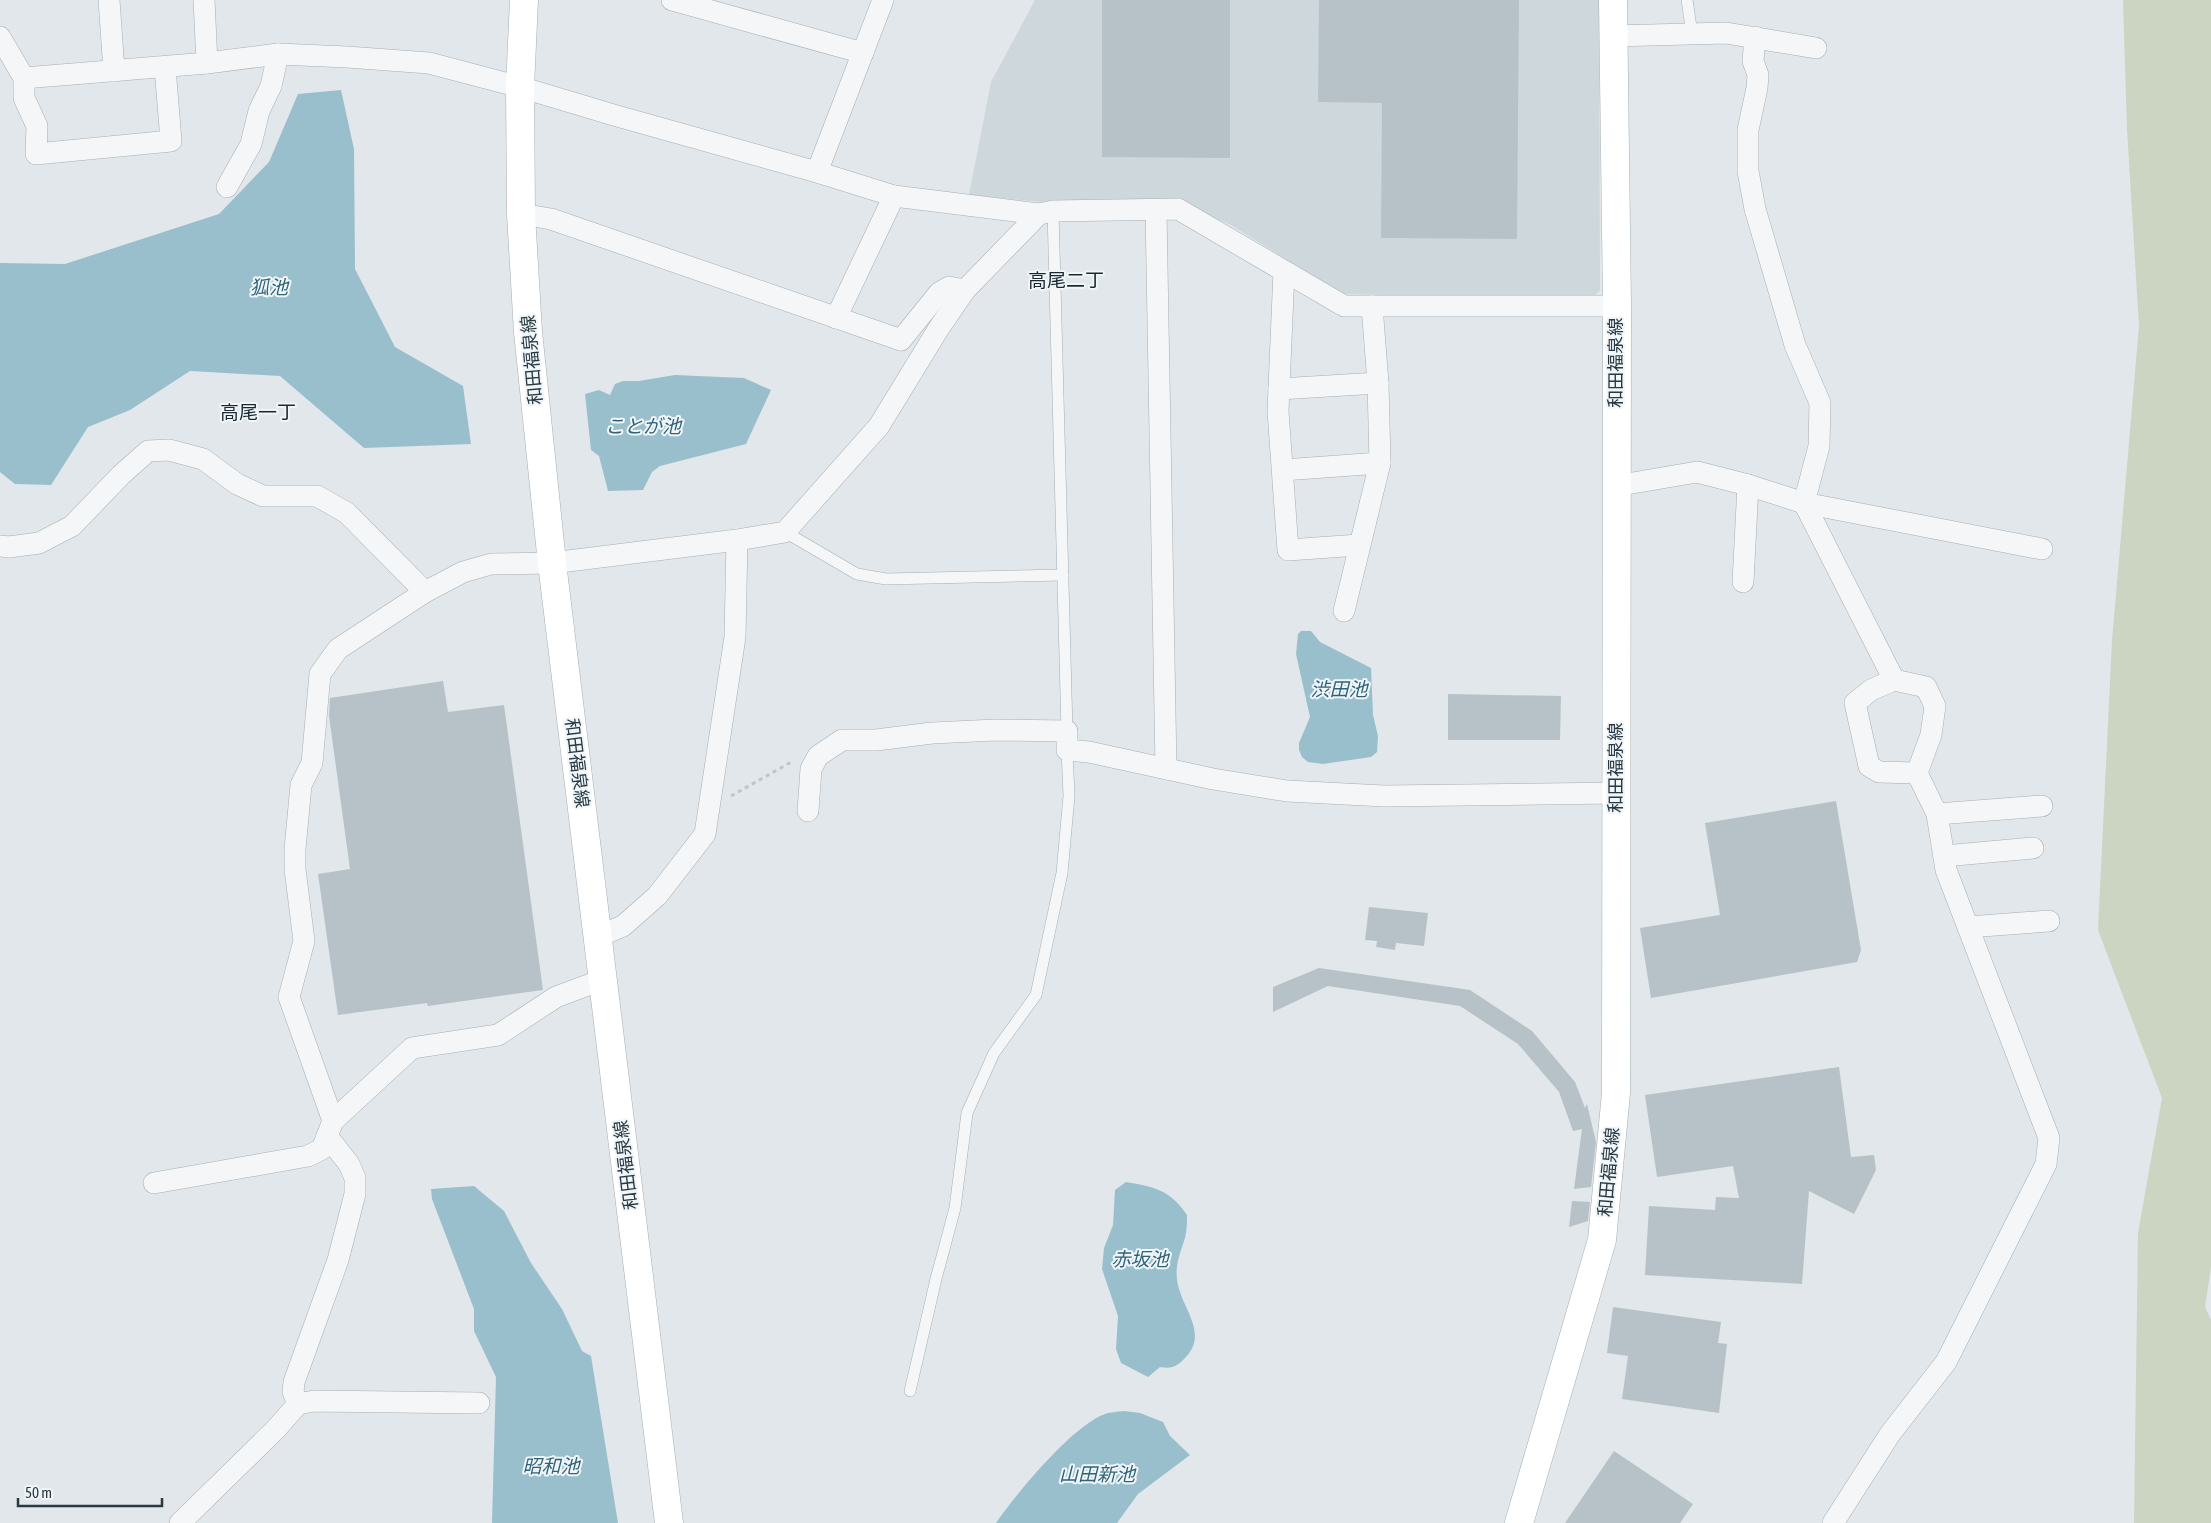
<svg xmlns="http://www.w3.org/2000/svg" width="2211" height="1523" font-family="'Asap Condensed','Noto Sans JP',sans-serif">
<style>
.built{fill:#ced7dc}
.green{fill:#cbd5c1}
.water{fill:#99bfcc}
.building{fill:#b7c2c8}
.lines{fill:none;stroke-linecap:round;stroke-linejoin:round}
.lane-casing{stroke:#a6afb5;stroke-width:12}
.street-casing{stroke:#a6afb5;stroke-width:22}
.secondary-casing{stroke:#a6afb5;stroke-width:29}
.path{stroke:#bfc5c9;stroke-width:3;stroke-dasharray:4 4;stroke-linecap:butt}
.lane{stroke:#f4f6f8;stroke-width:11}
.street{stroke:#f4f6f8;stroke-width:21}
.secondary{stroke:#fff;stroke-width:28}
.labels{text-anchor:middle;stroke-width:4;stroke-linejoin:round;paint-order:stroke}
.street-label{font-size:18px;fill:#283943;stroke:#f0f5f8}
.neighbourhood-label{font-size:19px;fill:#1a2934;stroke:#f0f5f8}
.water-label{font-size:19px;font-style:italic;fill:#2f637a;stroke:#f0f5f8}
</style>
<rect width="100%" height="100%" fill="#e1e7ea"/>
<path class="built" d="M1035 0H1599L1600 290 1591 300 1342 294 1231 225 1176 201 1052 203 969 195 991 82Z"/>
<path class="green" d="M2123 0H2211V1267L2205 1307 2211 1320V1523H2134L2138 1233 2162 1098 2098 930 2112 641 2139 326 2127 129Z"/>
<g class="water">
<path d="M341 90 354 149 355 269 395 347 463 386 471 444 364 448 280 376 190 371 130 410 88 427 51 485 15 484 0 472V263L65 264 219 214 269 162 298 94Z"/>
<path d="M675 375 744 378 771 390 746 444 660 466 652 472 643 490 608 491 599 456 591 450 585 394 599 390 610 395 615 384 623 381H639Z"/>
<path d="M1301 631H1311L1320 642 1371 668 1373 715 1378 736 1377 752 1371 757 1323 764 1308 762 1302 757 1299 750V743L1310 717 1296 654 1298 634Z"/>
<path d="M1126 1182C1155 1187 1170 1190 1187 1215 1187 1222 1187 1230 1185 1238 1181 1251 1175 1264 1177 1279 1180 1308 1211 1333 1184 1359 1176 1367 1171 1369 1160 1367L1148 1377 1121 1363 1116 1349 1118 1316 1102 1269 1104 1248 1113 1225 1115 1190Z"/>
<path d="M474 1186 504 1211 531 1263 562 1309 582 1351 591 1356 618 1523H492L496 1377 474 1331V1309L432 1199 431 1189Z"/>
<path d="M1124 1411 1140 1413 1163 1422 1170 1436 1190 1455 1138 1494 1117 1523H996C1017 1493 1072 1426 1105 1414 1110 1412 1118 1412 1124 1411Z"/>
</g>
<g class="building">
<path d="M1102 0H1230V158L1102 157Z"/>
<path d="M1319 0H1519L1517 239 1381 238 1382 103 1318 102Z"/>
<path d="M443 681 448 712 504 705 543 990 428 1006 427 1003 338 1015 318 874 350 869 329 716 330 698Z"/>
<path d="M1448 694 1561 696 1560 740H1448Z"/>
<path d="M1836 801 1861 950 1857 962 1651 998 1640 928 1720 915 1705 823Z"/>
<path d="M1369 907 1428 913 1424 946 1396 943 1395 950 1376 947 1377 941 1365 940Z"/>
<path d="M1319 968 1470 990 1532 1031 1575 1082 1585 1108 1587 1104 1596 1142 1591 1187 1574 1189 1582 1129 1573 1131 1559 1092 1518 1044 1460 1006 1328 986 1273 1012V987Z"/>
<path d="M1839 1067 1851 1157 1874 1155 1876 1170 1854 1214 1809 1191 1802 1284 1645 1275 1649 1206 1715 1210 1716 1197 1739 1198 1733 1166 1657 1177 1645 1095Z"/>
<path d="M1572 1201 1590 1202 1588 1221 1569 1227Z"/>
<path d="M1613 1307 1721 1322 1718 1343 1727 1344 1719 1413 1622 1399 1628 1356 1607 1353Z"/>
<path d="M1614 1451 1693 1504 1680 1523H1565Z"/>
</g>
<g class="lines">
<defs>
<g id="lane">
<path d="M1687 0 1692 34"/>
<path d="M1053 211 1067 731"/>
<path d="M785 532 857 574 886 579 1063 575"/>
<path d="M910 1391 936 1279 955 1208 967 1113 994 1053 1036 995 1062 873 1069 796 1067 750"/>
</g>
<g id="street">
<path d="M109 0 114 71"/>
<path d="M204 0 207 63"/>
<path d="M672 0 863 53"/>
<path d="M1613 36 1726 33 1816 48"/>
<path d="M0 37 24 78V98L37 126 36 154 171 141 165 67"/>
<path d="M1755 37 1753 61 1758 75 1757 88 1748 130V171L1755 209 1795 345 1820 403 1819 446 1804 503 1894 680 1926 687 1935 706 1931 735 1917 773 1937 814 1946 870 2049 1138 2046 1164 1946 1362 1890 1434 1833 1523"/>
<path d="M24 78 207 63 278 54 347 57 429 63 520 87 617 116 817 172 894 196 1039 214 1053 211 1178 209 1344 306H1617"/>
<path d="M817 172 883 0"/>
<path d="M227 187 251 144 259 111 271 86 278 54"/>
<path d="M1156 210 1166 769"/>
<path d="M521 214 551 219 901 340 939 293 949 287 965 290"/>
<path d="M1284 271 1278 411 1288 550 1359 545"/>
<path d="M836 318 894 196"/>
<path d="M1279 389 1378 383"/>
<path d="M1283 470 1380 463"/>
<path d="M1615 486 1697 472 1748 485 1804 503 2042 549"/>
<path d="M0 546 9 547 39 543 72 526 121 475 148 451 169 450 203 459 237 484 263 496H317L347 513 425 592"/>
<path d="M1743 582 1748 485"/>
<path d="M1344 611 1380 463 1378 383 1372 306"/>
<path d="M1894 680 1871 690 1855 703 1869 766 1879 772 1917 773"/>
<path d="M808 811 811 769 818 756 842 740H876L932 733 996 730 1067 731V750L1089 752 1213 779 1287 791 1384 796 1616 793"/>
<path d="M1937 814 2042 806"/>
<path d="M1944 856 2033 848"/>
<path d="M1968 927 2049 921"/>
<path d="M599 936 623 926 657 896 705 834 735 637 737 540"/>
<path d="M333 1121 289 997 304 941 295 869V849L301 785 312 763 320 674 338 649 425 592 463 572 491 564 552 563 737 540 785 532 879 426 939 328 965 290 1039 214"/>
<path d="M154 1183 308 1156 322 1149 333 1121 412 1048 498 1035 556 997 604 979"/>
<path d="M298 1404 293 1392 294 1382 338 1260 355 1194V1178L349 1164 327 1136"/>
<path d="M180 1523 276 1429 298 1404 314 1401 479 1403"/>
</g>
<g id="secondary">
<path d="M524 0 520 87 521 214 528 332 552 563 669 1523"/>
<path d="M1519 1523 1602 1240 1616 1093 1617 306 1613 0"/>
</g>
</defs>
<use href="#lane" class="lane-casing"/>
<use href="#street" class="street-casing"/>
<use href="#secondary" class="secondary-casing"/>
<path class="path" d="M731 796 793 761"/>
<use href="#lane" class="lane"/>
<use href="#street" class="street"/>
<use href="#secondary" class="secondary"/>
</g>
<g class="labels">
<g class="street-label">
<text transform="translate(532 360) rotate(-95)" y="6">和田福泉線</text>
<text transform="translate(1616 363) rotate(-90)" y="6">和田福泉線</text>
<text transform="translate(577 763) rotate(83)" y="6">和田福泉線</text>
<text transform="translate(1616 768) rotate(-90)" y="6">和田福泉線</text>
<text transform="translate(626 1165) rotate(-97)" y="6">和田福泉線</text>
<text transform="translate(1609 1172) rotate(-85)" y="6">和田福泉線</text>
</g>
<g class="neighbourhood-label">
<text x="1066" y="287">高尾二丁</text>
<text x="258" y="419">高尾一丁</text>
</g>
<g class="water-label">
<text x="269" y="294">狐池</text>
<text x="643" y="433">ことが池</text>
<text x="1339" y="696">渋田池</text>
<text x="1140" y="1266">赤坂池</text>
<text x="551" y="1473">昭和池</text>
<text x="1097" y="1481">山田新池</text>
</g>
</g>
<path d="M18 1498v8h144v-8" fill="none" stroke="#283943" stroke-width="2.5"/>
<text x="25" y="1498" font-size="15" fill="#283943" stroke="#f0f5f8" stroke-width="4" paint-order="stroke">50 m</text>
</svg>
